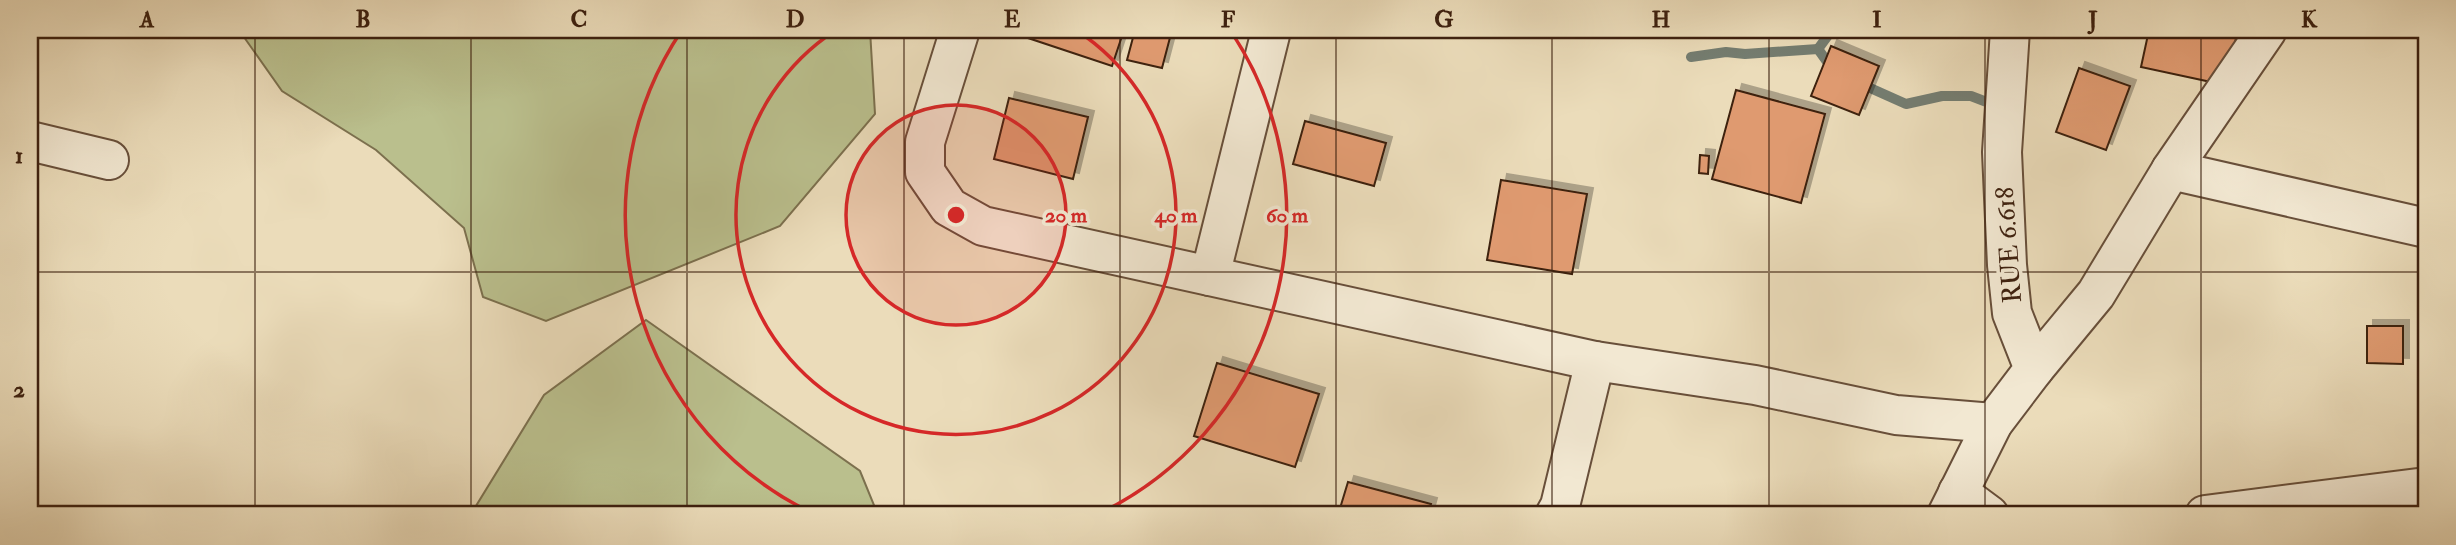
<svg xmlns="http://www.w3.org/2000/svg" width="2456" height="545" font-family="'IM FELL Double Pica',serif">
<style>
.green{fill:#babf8d;stroke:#7c704e;stroke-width:2}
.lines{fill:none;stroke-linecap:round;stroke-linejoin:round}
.stream{stroke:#747d71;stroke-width:10}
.building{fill:#df9a70;stroke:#3d200f;stroke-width:2;filter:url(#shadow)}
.street-casing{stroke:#684f3a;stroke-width:42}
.street{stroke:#f2e8d2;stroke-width:38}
.grid{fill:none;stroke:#3d200f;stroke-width:2;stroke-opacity:0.55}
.ring{fill:none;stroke:#d62828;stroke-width:3.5}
.labels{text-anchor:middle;stroke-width:7;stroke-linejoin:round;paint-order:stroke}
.street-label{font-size:26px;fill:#3d200f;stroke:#f2e8d2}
.centre{fill:#d62828;stroke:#f2e8d2;stroke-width:3.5}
.ring-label{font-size:21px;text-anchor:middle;font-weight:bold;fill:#d62828;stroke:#f2e8d2;stroke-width:7;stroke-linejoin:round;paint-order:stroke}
.neatline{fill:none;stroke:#3d200f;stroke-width:2.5}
.grid-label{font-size:23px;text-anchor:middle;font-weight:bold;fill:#3d200f}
</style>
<defs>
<filter id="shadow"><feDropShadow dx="6" dy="-6" stdDeviation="0" flood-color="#0004"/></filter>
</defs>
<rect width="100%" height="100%" fill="#ebdcba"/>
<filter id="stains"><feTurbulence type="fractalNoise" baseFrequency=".00286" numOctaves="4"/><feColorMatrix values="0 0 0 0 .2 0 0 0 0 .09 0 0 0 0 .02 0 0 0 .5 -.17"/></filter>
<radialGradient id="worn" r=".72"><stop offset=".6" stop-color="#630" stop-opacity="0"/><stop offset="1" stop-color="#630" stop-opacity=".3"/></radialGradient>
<g class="green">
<path d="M239 30H870L875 114 780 226 546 321 483 297 464 228 376 150 282 91Z"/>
<path d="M646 320 860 471 878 515H474L476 506 544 395Z"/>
</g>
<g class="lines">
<g class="stream">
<path d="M1818 49 1833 70"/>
<path d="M1818 49 1832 30"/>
<path d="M1691 57 1726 52 1745 54 1818 49"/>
<path d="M1859 83 1906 104 1942 96H1971L1997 106"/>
</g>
</g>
<g class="building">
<path d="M1014 30H1124L1112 66 1013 33Z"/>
<path d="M1135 30H1172L1162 68 1127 60Z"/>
<path d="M2149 30H2238L2225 85 2141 67Z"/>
<path d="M1831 46 1879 66 1859 115 1811 96Z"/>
<path d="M2079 68 2130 86 2106 150 2056 132Z"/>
<path d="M1736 90 1825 114 1801 203 1712 179Z"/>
<path d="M1009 98 1088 117 1073 179 994 159Z"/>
<path d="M1305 121 1386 143 1374 186 1293 164Z"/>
<path d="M1700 155 1709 156 1708 174 1699 173Z"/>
<path d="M1501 180 1587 194 1572 274 1487 260Z"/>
<path d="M2367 326H2403V364L2367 363Z"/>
<path d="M1217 363 1319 394 1295 467 1194 436Z"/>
<path d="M1348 482 1431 504 1428 515H1338Z"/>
</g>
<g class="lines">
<defs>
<g id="street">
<path d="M960 30 925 142V172L949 207 983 226 1595 361 1755 385 1896 415 1993 423"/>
<path d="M30 141 109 160"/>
<path d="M2171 170 2426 228"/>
<path d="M1210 276 1271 31"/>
<path d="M2034 369 2096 294 2171 170 2267 30"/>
<path d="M1958 492 1989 515"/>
<path d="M1555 515 1560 506 1595 361"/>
<path d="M1947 515 1993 423 2034 369 2012 313 2007 265 2002 152 2010 30"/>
<path d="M2205 515 2426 487"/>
</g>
</defs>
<use href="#street" class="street-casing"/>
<use href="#street" class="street"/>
</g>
<path class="grid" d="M255 30V515M471 30V515M687 30V515M904 30V515M1120 30V515M1336 30V515M1552 30V515M1769 30V515M1985 30V515M2201 30V515M30 272H2426"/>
<circle cx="956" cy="215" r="110" fill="#d62828" fill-opacity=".12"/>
<g class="ring">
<circle cx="956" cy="215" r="110"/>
<path d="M1076 30A220 220 0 1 1 836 30"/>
<path d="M816 515A331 331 0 0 1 682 30M1230 30A331 331 0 0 1 1096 515"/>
</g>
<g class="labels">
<g class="street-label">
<text transform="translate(2008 245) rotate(-94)" y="9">RUE 6.618</text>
</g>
</g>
<circle cx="956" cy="215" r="10" class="centre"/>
<g class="ring-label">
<text x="1066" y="222">20 m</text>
<text x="1176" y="222">40 m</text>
<text x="1287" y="222">60 m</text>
</g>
<rect width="2456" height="545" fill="none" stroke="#ebdcba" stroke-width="77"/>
<rect x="38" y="38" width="2380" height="468" class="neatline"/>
<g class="grid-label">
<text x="147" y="27">A</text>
<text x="363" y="27">B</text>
<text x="579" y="27">C</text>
<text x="795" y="27">D</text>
<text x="1012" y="27">E</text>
<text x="1228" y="27">F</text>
<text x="1444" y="27">G</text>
<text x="1661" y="27">H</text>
<text x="1877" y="27">I</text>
<text x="2093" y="27">J</text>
<text x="2309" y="27">K</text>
<text x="19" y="163">1</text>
<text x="19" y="397">2</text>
</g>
<rect width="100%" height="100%" filter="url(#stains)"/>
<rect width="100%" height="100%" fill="url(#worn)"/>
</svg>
